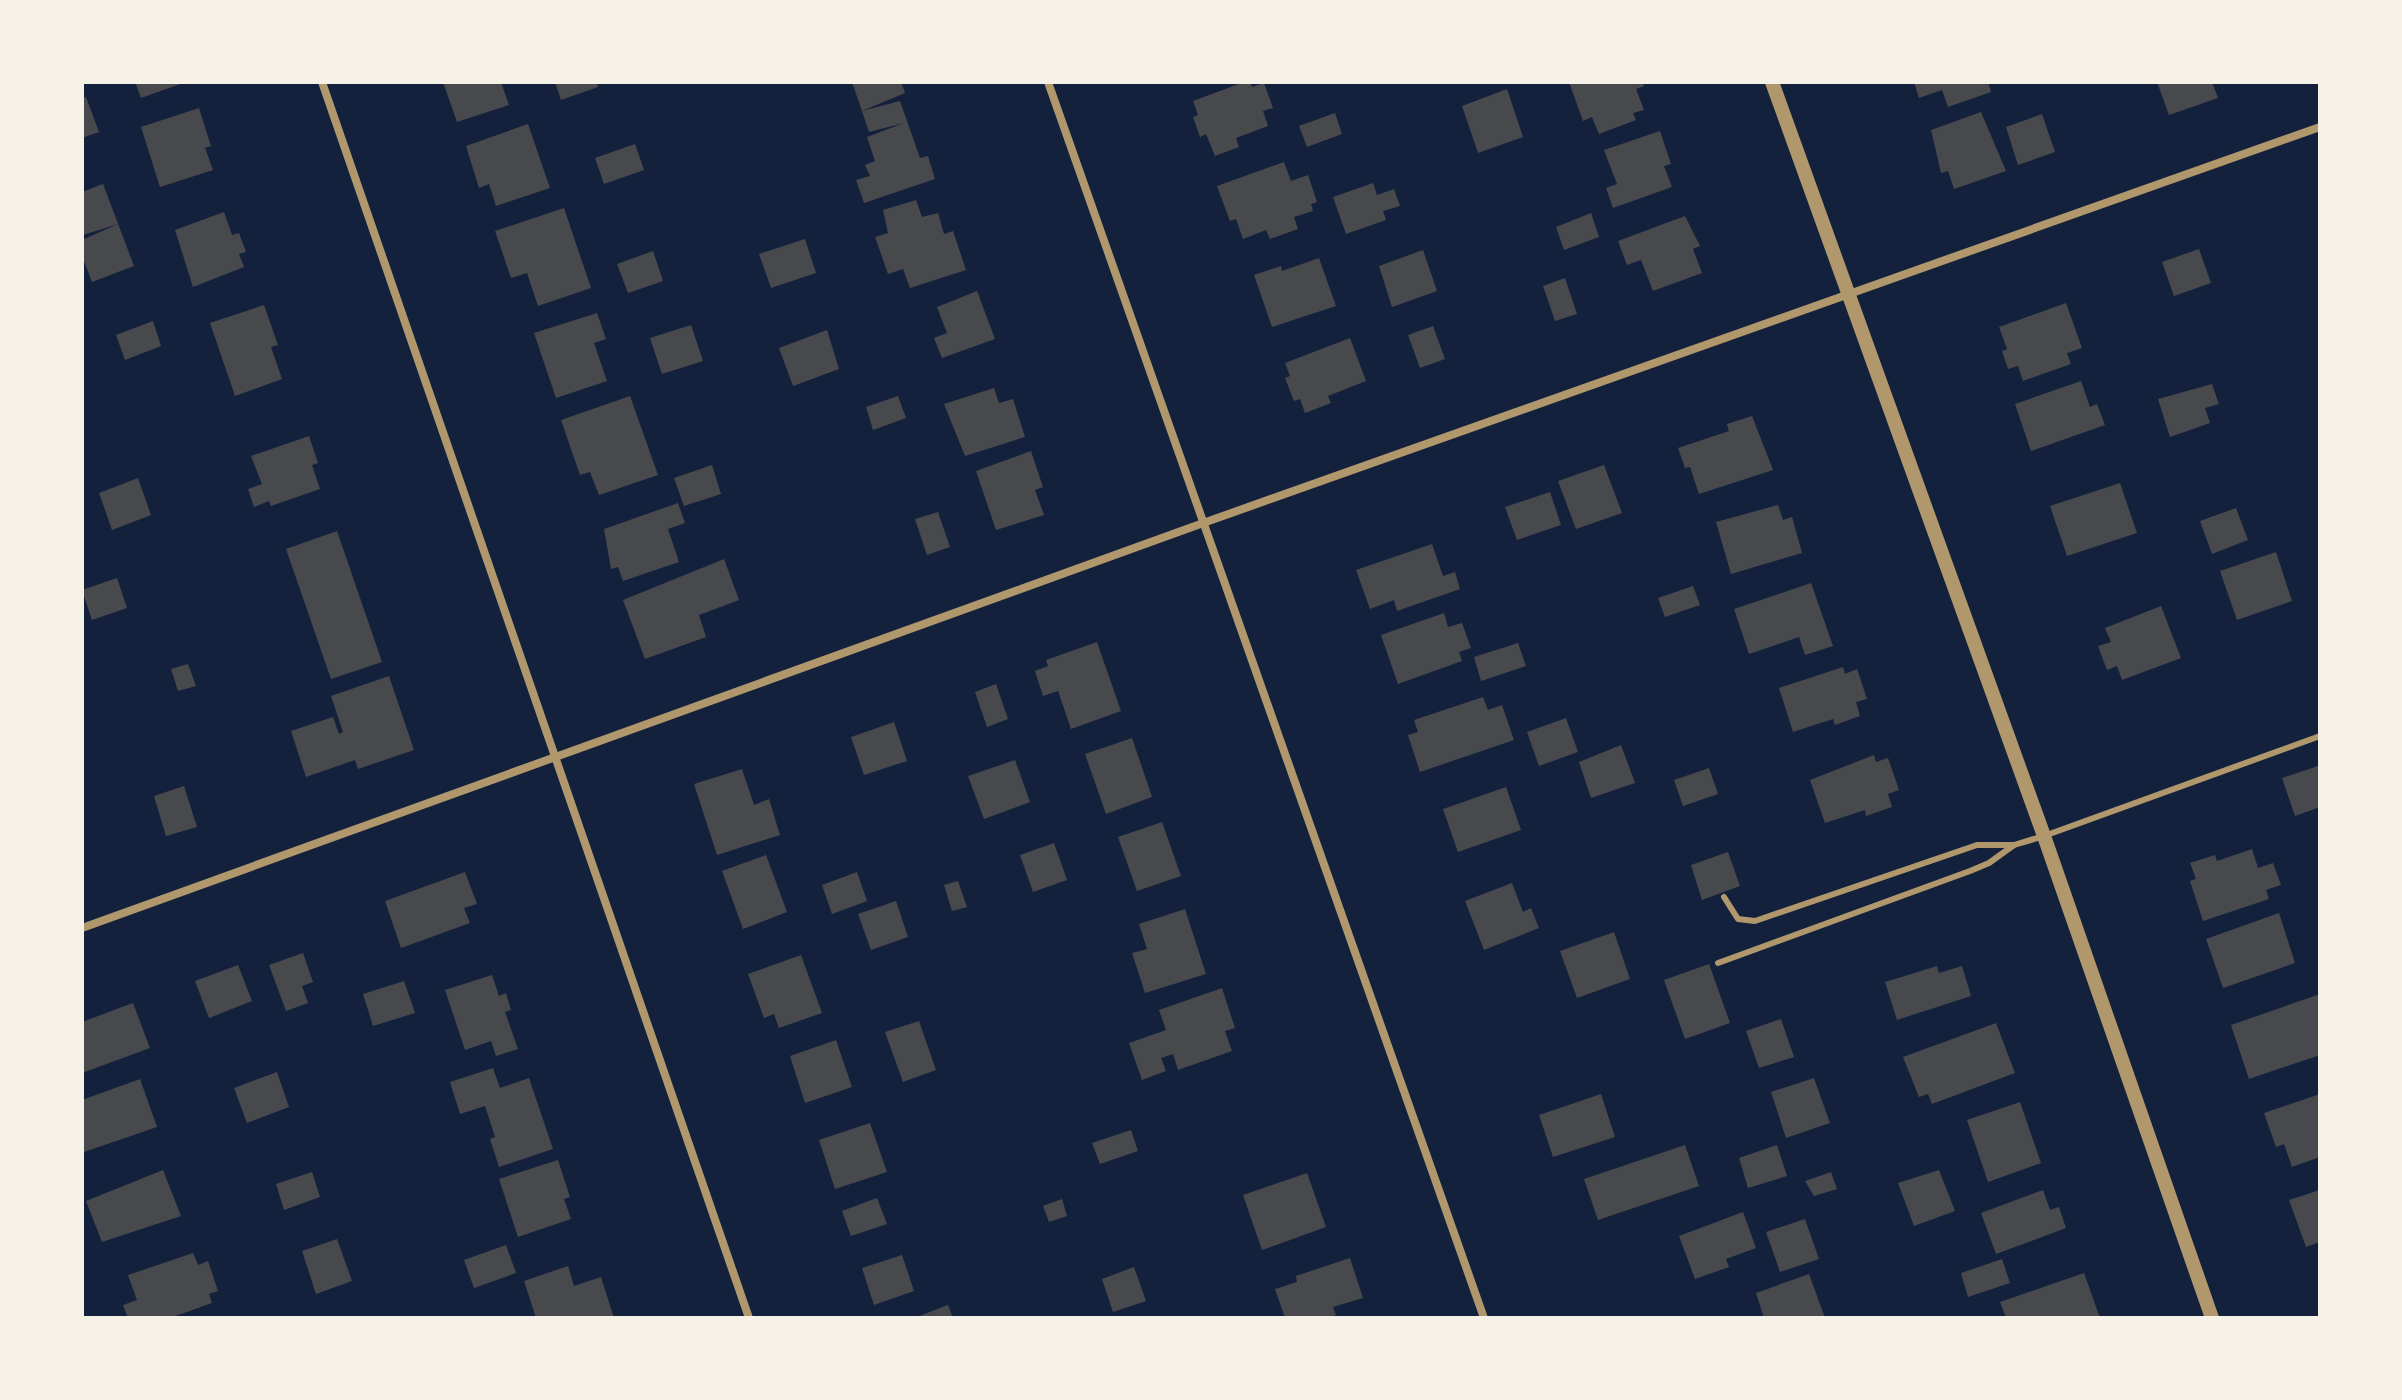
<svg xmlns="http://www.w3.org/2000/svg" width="2402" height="1400" font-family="Signika,sans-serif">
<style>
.building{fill:#48494c}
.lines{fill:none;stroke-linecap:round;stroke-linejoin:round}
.service{stroke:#b1986c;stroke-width:6}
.minor{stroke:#b1986c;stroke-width:8}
.tertiary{stroke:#b1986c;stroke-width:14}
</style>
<rect width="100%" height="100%" fill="#14213d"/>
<g class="building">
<path d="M135 82H186L141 98Z"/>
<path d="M443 82H501L509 105 457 122Z"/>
<path d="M555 82H597L598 87 561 100Z"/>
<path d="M852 82H901L905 93 862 111Z"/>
<path d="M1244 82H1250L1252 87 1264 83 1273 108 1263 111 1268 126 1236 138 1239 147 1215 156 1206 134 1200 137 1193 117 1198 115 1193 101Z"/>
<path d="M1569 82H1642L1644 86 1636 89 1644 110 1633 113 1636 120 1599 134 1592 117 1583 121Z"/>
<path d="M1914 82H1988L1991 92 1948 107 1942 90 1919 98Z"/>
<path d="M2157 82H2212L2218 98 2169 115Z"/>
<path d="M1507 89 1523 137 1478 153 1462 106Z"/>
<path d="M86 97 99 132 82 138V99Z"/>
<path d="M900 101 920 158 928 156 935 179 864 203 856 180 870 176 865 165 875 161 867 137 904 123 869 132 862 111Z"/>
<path d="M199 108 211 146 205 148 213 170 160 187 141 127Z"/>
<path d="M1981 112 2006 171 1954 189 1948 171 1941 173 1931 130Z"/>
<path d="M1335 113 1342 134 1307 147 1299 126Z"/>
<path d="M2042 114 2055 152 2018 165 2006 127Z"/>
<path d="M528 124 550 188 496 206 489 184 479 188 466 146Z"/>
<path d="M1660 131 1671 164 1664 166 1672 187 1613 208 1606 188 1617 184 1604 150Z"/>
<path d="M635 144 644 170 604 184 595 158Z"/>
<path d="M1284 162 1291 181 1308 175 1317 202 1311 204 1313 211 1294 217 1298 229 1270 239 1266 230 1243 239 1236 219 1230 221 1217 186Z"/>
<path d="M1373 183 1377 195 1394 189 1400 206 1383 211 1386 220 1346 234 1333 197Z"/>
<path d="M103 184 134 266 92 282 82 256V240L118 224 83 235 82 192Z"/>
<path d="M916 200 922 217 938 213 944 234 953 231 966 270 910 288 903 269 888 274 875 237 888 233 883 210Z"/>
<path d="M564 208 591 288 538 306 527 273 511 278 495 231Z"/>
<path d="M224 212 232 235 239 233 246 252 239 254 244 267 193 287 175 230Z"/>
<path d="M1591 213 1599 237 1564 250 1556 227Z"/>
<path d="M1685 216 1700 246 1693 249 1702 273 1653 291 1641 260 1627 265 1618 241Z"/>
<path d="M805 239 816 273 771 288 759 254Z"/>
<path d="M2199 249 2211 283 2174 296 2162 262Z"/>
<path d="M1423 250 1437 291 1392 307 1379 266Z"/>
<path d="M653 251 663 281 628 293 617 264Z"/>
<path d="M1319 258 1336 306 1272 327 1254 275 1281 266 1282 271Z"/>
<path d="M1565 278 1577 314 1555 321 1543 286Z"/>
<path d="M977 291 995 339 942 358 934 338 947 333 937 307Z"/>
<path d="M2066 303 2082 348 2067 353 2071 364 2023 381 2018 366 2008 369 2002 351 2007 349 1999 327Z"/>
<path d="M264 305 278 345 271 347 282 379 235 396 210 323Z"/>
<path d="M597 313 606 339 594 343 607 381 556 398 534 333Z"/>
<path d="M153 321 161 346 125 360 116 335Z"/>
<path d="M691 325 703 361 662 374 650 338Z"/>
<path d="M1433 326 1445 359 1420 368 1408 335Z"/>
<path d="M827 330 839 369 793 386 779 348Z"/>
<path d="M1350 338 1366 381 1328 396 1331 403 1305 413 1300 399 1294 401 1285 378 1290 376 1285 363Z"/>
<path d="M2081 381 2090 407 2097 404 2105 425 2031 451 2015 404Z"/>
<path d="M2212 384 2219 404 2205 408 2210 423 2170 437 2158 399Z"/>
<path d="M994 388 999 403 1013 399 1025 437 965 456 944 404Z"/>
<path d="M630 396 658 475 599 495 590 472 580 475 561 420Z"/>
<path d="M898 396 906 418 873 430 866 407Z"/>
<path d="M1752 416 1773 470 1699 494 1690 467 1685 468 1678 448 1729 431 1727 424Z"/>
<path d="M309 436 318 463 312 465 320 489 271 506 269 501 254 507 248 489 262 484 251 456Z"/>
<path d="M1031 451 1043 487 1035 490 1044 515 996 530 976 471Z"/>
<path d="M712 465 721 494 684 506 674 478Z"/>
<path d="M1604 465 1622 513 1576 529 1558 481Z"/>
<path d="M138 478 151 515 112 530 99 493Z"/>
<path d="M2120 483 2137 533 2067 556 2050 506Z"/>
<path d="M1550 492 1561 525 1517 540 1505 507Z"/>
<path d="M678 503 685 523 668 529 679 562 623 581 618 567 611 569 604 529Z"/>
<path d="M1778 505 1783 520 1792 517 1802 553 1731 574 1716 522Z"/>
<path d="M2236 508 2248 540 2212 554 2200 521Z"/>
<path d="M938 512 950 547 927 555 915 519Z"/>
<path d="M337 531 382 662 331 679 286 549Z"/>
<path d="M1432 544 1443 576 1455 572 1460 589 1397 611 1394 600 1370 609 1356 570Z"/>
<path d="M2276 552 2292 601 2237 620 2220 571Z"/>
<path d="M724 559 739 600 699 615 706 637 645 659 623 600Z"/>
<path d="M117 578 127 608 92 620 82 590Z"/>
<path d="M1811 583 1833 646 1805 655 1799 637 1749 654 1734 609Z"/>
<path d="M1693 586 1700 605 1665 617 1658 598Z"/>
<path d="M2161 606 2181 658 2122 680 2117 666 2107 670 2098 646 2111 642 2105 628Z"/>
<path d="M1444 613 1448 627 1462 623 1471 648 1459 652 1462 661 1398 684 1381 635Z"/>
<path d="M1097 642 1121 711 1071 729 1058 691 1043 696 1035 671 1048 666 1046 660Z"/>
<path d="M1518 643 1526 666 1481 681 1474 657Z"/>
<path d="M188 664 196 686 178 691 171 669Z"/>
<path d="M1843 667 1845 674 1857 669 1867 699 1856 702 1860 716 1835 725 1833 719 1793 732 1779 688Z"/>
<path d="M389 676 414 750 358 769 355 760 306 777 291 731 333 717 339 734 343 732 331 696Z"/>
<path d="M996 684 1008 719 987 727 975 692Z"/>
<path d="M1483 697 1488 710 1502 705 1514 740 1420 772 1408 735 1418 732 1414 720Z"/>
<path d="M1566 718 1578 752 1539 766 1527 732Z"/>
<path d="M894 722 907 761 864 775 851 737Z"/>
<path d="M1132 738 1152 797 1106 814 1085 754Z"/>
<path d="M1621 745 1635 783 1591 798 1579 762Z"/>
<path d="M1874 755 1876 762 1888 758 1899 790 1888 794 1892 807 1866 816 1865 810 1825 823 1810 780Z"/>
<path d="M1015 760 1030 802 984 819 968 776Z"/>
<path d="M2318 766 2320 807 2295 816 2282 778Z"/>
<path d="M1709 768 1718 794 1683 806 1674 780Z"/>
<path d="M742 769 754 805 769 799 780 835 717 855 694 784Z"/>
<path d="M184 786 197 827 166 836 154 796Z"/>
<path d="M1506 787 1521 830 1458 852 1443 809Z"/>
<path d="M1162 822 1181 876 1137 891 1118 837Z"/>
<path d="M1054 843 1067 880 1033 892 1020 855Z"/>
<path d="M2252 849 2258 868 2273 863 2281 885 2266 890 2269 899 2203 921 2190 881 2196 879 2190 863 2215 855 2217 861Z"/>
<path d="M1728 852 1740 886 1702 900 1691 865Z"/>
<path d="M766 855 787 912 743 929 722 871Z"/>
<path d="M465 872 477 904 464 908 470 923 401 948 385 901Z"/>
<path d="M857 872 867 901 832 914 822 885Z"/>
<path d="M958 881 967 907 952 911 944 885Z"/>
<path d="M1512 883 1523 912 1531 908 1539 928 1484 950 1465 901Z"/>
<path d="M896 901 908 937 871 950 858 914Z"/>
<path d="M1185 909 1206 974 1145 993 1132 953 1147 949 1139 924Z"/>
<path d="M2279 913 2295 963 2223 988 2206 939Z"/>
<path d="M1614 932 1630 979 1577 998 1560 951Z"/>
<path d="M303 953 313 982 302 986 308 1003 286 1011 269 965Z"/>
<path d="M801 955 822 1013 779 1028 774 1014 764 1018 748 974Z"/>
<path d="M1709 964 1730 1023 1685 1039 1664 980Z"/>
<path d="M238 965 252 1001 209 1018 195 981Z"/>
<path d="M1937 966 1939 973 1962 966 1971 996 1897 1020 1885 982Z"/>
<path d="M492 975 499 996 506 993 511 1010 505 1012 518 1049 496 1056 491 1041 465 1050 445 990Z"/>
<path d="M404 981 415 1013 373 1026 363 994Z"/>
<path d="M1222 988 1235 1028 1225 1031 1232 1051 1178 1070 1173 1054 1161 1058 1166 1071 1142 1080 1129 1043 1166 1030 1159 1010Z"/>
<path d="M2320 994V1055L2249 1079 2231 1025Z"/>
<path d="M133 1003 150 1048 82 1073V1022Z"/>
<path d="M1781 1019 1794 1057 1759 1068 1746 1031Z"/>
<path d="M919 1021 936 1070 903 1082 885 1032Z"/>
<path d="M1996 1023 2015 1073 1932 1104 1928 1094 1919 1097 1903 1057Z"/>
<path d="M836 1040 852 1087 805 1103 790 1056Z"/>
<path d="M493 1068 500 1088 529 1078 553 1149 499 1167 490 1139 495 1137 485 1106 460 1114 450 1082Z"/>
<path d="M277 1072 289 1107 247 1123 234 1088Z"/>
<path d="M1814 1078 1830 1123 1786 1138 1771 1092Z"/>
<path d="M140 1079 157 1127 84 1152 82 1100Z"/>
<path d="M1601 1094 1615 1137 1553 1157 1539 1115Z"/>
<path d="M2320 1094V1157L2292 1167 2284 1144 2276 1147 2264 1113Z"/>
<path d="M2020 1102 2041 1163 1988 1182 1967 1120Z"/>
<path d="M870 1123 887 1172 835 1189 819 1140Z"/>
<path d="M1131 1130 1138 1151 1100 1164 1092 1143Z"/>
<path d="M1685 1145 1699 1186 1598 1220 1584 1179Z"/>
<path d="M1777 1145 1787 1176 1748 1188 1739 1158Z"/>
<path d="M558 1160 570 1197 564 1199 571 1219 518 1237 499 1179Z"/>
<path d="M163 1170 181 1216 102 1242 86 1201Z"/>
<path d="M1939 1170 1955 1211 1914 1226 1898 1183Z"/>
<path d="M312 1172 320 1197 284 1210 276 1184Z"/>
<path d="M1831 1172 1837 1189 1814 1196 1805 1181Z"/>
<path d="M1307 1173 1326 1227 1262 1250 1243 1195Z"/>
<path d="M2043 1190 2050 1210 2059 1207 2066 1228 1996 1254 1981 1213Z"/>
<path d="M2320 1190V1242L2306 1247 2289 1200Z"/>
<path d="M877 1198 887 1224 851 1236 842 1211Z"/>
<path d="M1062 1199 1067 1216 1049 1222 1043 1206Z"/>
<path d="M1743 1212 1756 1248 1726 1259 1729 1267 1695 1279 1679 1236Z"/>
<path d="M1805 1219 1819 1259 1780 1272 1766 1232Z"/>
<path d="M337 1239 352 1281 316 1294 302 1251Z"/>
<path d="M506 1245 516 1273 474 1288 464 1260Z"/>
<path d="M193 1253 198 1265 208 1261 218 1291 209 1294 212 1303 170 1318H128L123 1305 137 1300 128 1275Z"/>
<path d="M902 1255 914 1291 874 1305 862 1268Z"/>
<path d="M1350 1258 1363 1298 1333 1307 1336 1315 1326 1318H1285L1275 1289 1297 1282 1296 1276Z"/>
<path d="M2002 1259 2010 1283 1968 1297 1961 1273Z"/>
<path d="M568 1266 574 1286 601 1277 614 1318H536L524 1281Z"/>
<path d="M1134 1267 1146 1301 1113 1312 1102 1279Z"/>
<path d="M2084 1273 2100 1318H2006L2000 1302Z"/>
<path d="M1809 1274 1825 1318H1764L1756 1293Z"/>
<path d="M948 1305 953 1318H914Z"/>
</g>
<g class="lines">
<g class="service">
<path d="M1724 897 1738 919 1755 921 1977 845H2014L2044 836 2320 736"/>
<path d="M1718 963 1970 871 1989 863 2014 845"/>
</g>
<g class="minor">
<path d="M322 82 749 1318"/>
<path d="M1048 82 1484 1318"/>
<path d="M82 928 1206 522 2320 127"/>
</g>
<path class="tertiary" d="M1772 82 2044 836 2212 1318"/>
</g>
<rect width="2402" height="1400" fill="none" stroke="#f6f1e7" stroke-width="168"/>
</svg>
